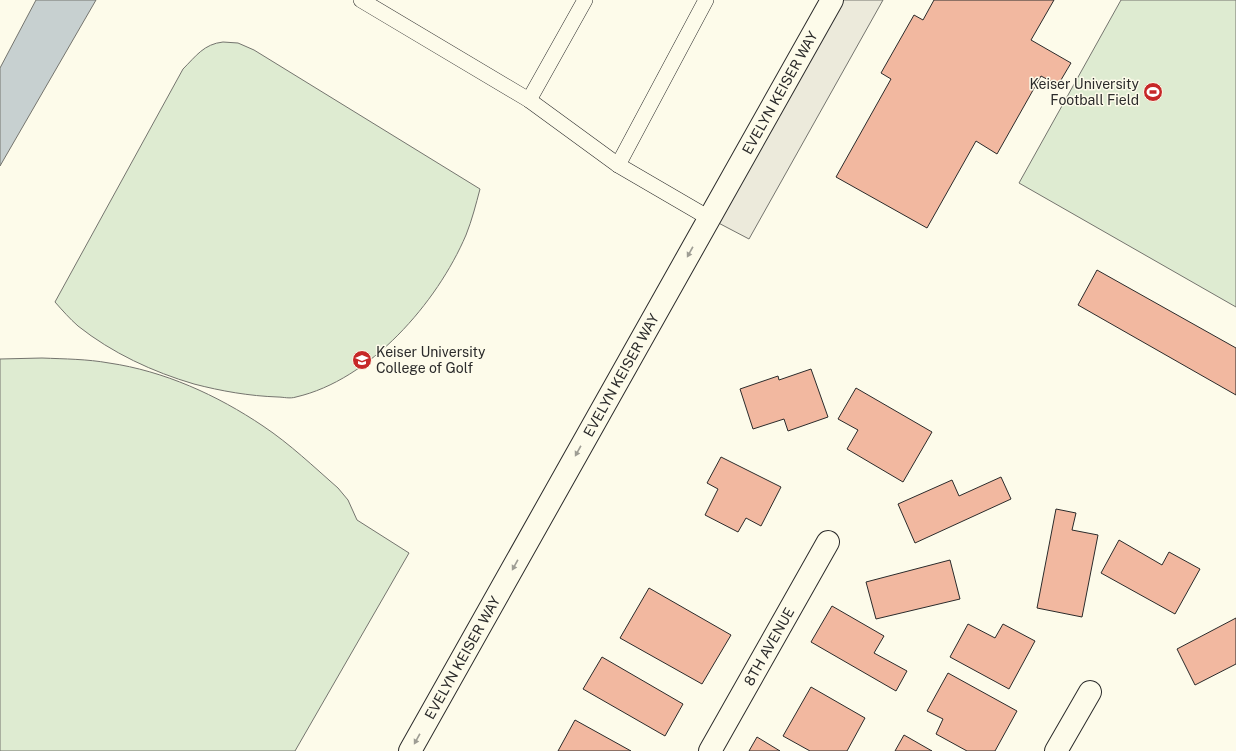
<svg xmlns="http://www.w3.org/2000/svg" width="1236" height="751" font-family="'Public Sans',sans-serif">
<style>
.green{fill:#deebd1;stroke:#74746e}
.parking{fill:#eceadb;stroke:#74746e}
.water{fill:#c7d0d0;stroke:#74746e}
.building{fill:#f2b8a0;stroke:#2b2b2b}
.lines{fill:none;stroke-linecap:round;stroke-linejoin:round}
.service-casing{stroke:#2b2b2b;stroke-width:16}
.minor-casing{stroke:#2b2b2b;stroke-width:24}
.service{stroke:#fdfbea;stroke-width:15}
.minor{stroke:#fdfbea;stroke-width:22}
.oneway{fill:#9e9d94}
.labels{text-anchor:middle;stroke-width:3;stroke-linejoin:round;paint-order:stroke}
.poi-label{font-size:14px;fill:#2b2b2b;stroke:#fdfbea;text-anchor:end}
.street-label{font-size:14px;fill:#2b2b2b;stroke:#fdfbea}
</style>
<rect width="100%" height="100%" fill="#fdfbea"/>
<g class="green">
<path d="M1121 0H1236V307L1019 183Z"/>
<path d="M223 42 238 43 254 50 480 189C476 204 472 220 466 235 437 303 370 380 296 397 290 399 283 397 278 397 249 396 221 391 194 384 153 372 112 353 78 326 70 319 62 310 55 302L183 69C196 56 204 44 223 42Z"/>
<path d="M42 358C65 359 87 359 109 363 164 371 217 395 263 426 290 444 314 467 338 488L348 500 357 520 409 553 295 751H0V359Z"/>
</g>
<path class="parking" d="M832 0H883L749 239 709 218Z"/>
<path class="water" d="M36 0H96L0 166V68Z"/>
<g class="building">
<path d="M934 0H1054L1031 40 1071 63 1058 85 1041 76 997 154 976 141 927 228 836 177 891 79 881 73 914 15 923 20Z"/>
<path d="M1097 270 1236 348V395L1078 305Z"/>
<path d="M811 369 828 417 788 431 784 419 753 429 740 389 778 376 779 380Z"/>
<path d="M856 388 932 432 903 482 847 449 858 430 838 419Z"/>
<path d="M721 457 781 487 761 526 746 518 738 532 705 515 718 489 707 483Z"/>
<path d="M1001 477 1011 499 915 543 898 504 952 480 959 496Z"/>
<path d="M1056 509 1076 513 1072 530 1098 535 1082 617 1037 608Z"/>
<path d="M1119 540 1162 565 1169 552 1200 569 1175 614 1101 573Z"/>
<path d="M950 560 960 599 876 619 866 582Z"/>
<path d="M649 588 731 635 702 684 620 638Z"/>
<path d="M832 606 884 636 874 653 907 671 896 691 811 642Z"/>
<path d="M1236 618V664L1195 685 1177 649Z"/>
<path d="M968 624 995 638 1003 624 1035 641 1009 689 950 657Z"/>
<path d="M602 657 683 704 665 736 583 689Z"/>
<path d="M948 673 1017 711 995 751H967L936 734 943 719 927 711Z"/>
<path d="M811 687 865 718 847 751H810L783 736Z"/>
<path d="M575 720 631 751H558Z"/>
<path d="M904 735 932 751H895Z"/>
<path d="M757 737 780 751H749Z"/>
</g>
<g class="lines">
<defs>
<g id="service">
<path d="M361 0 529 100 618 165 706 0"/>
<path d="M529 100 585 0"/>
<path d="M618 165 709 218"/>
</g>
<g id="minor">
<path id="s1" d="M410 751 832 0"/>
<path id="s2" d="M710 751 828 542"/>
<path d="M1056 751 1090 692"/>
</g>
</defs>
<use href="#service" class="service-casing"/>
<use href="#minor" class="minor-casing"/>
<use href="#service" class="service"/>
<use href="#minor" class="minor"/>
</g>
<defs><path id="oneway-solid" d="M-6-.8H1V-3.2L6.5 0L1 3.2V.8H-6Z"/></defs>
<g class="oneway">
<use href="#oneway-solid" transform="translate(690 252) rotate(119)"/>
<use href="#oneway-solid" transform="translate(578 451) rotate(119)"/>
<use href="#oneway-solid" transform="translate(515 565) rotate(119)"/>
<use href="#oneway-solid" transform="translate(417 739) rotate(119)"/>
</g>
<defs>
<symbol id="stadium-disc" viewBox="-11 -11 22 22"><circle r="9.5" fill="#c62828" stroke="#fdfbea"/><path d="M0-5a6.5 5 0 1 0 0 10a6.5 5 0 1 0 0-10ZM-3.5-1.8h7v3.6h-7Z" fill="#fff"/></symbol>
<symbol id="university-disc" viewBox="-11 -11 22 22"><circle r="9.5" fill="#c62828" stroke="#fdfbea"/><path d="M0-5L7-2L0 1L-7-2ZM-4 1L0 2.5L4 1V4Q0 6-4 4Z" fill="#fff"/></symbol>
</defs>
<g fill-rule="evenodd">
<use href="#stadium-disc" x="1142" y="81" width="22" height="22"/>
<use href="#university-disc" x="351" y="349" width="22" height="22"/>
</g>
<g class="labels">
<g class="poi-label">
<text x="1139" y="89">Keiser University<tspan x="1139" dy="16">Football Field</tspan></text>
<text x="376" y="357" text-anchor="start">Keiser University<tspan x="376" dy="16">College of Golf</tspan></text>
</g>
<g class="street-label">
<text dy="5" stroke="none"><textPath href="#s1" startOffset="755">EVELYN KEISER WAY</textPath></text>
<text dy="5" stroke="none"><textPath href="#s1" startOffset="431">EVELYN KEISER WAY</textPath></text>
<text dy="5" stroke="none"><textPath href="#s2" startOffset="120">8TH AVENUE</textPath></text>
<text dy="5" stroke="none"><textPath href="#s1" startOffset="107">EVELYN KEISER WAY</textPath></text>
</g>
</g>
</svg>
